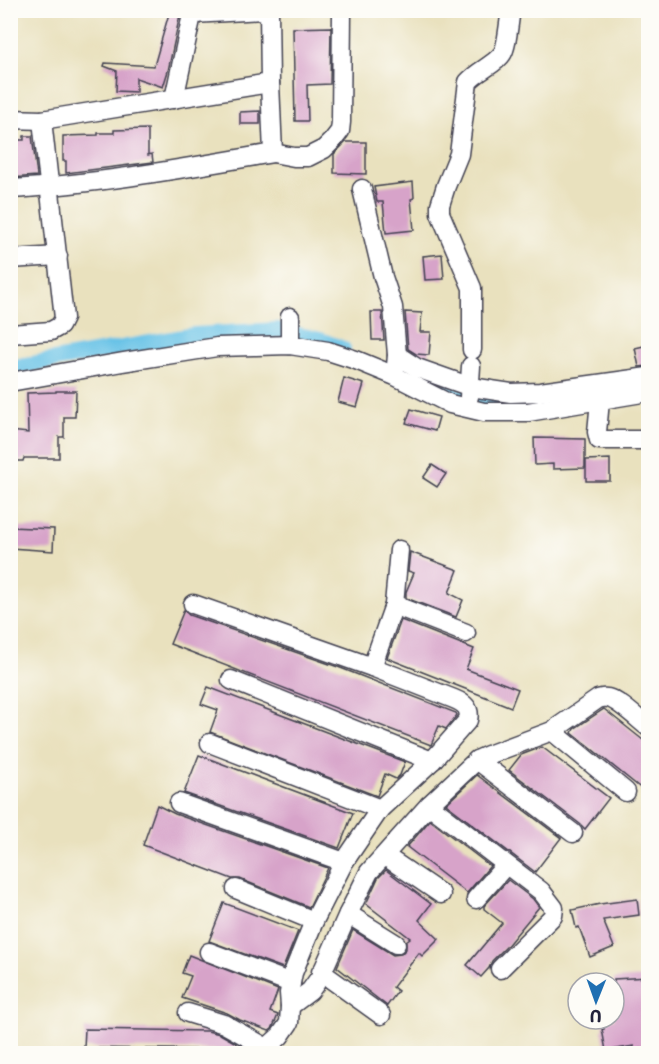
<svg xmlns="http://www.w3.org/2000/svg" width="659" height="1064" font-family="'Playpen Sans',sans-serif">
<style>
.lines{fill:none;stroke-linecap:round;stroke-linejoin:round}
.canal{stroke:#69c3e7;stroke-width:16}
.building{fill:#d7a3c9}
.minor-casing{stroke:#403f4f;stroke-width:21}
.minor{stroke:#fff;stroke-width:18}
</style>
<rect width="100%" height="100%" fill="#fdfcf7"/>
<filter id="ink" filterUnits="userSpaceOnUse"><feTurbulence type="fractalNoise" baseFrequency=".0167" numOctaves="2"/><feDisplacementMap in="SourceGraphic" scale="12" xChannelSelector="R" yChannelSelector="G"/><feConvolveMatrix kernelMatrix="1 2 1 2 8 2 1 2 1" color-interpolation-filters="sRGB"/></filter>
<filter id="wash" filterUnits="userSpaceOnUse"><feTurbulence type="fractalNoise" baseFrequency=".008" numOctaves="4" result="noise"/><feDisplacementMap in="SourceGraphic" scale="24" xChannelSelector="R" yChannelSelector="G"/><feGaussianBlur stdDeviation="1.35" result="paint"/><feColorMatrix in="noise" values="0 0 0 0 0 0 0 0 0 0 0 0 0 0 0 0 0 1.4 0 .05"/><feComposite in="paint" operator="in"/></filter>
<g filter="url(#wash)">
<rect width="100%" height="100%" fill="#e9e1be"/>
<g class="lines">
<g class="canal">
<path d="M10 368 195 335 278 330 320 340 343 349"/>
<path d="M427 384 452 395 498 405 557 399"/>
</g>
</g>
<g id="blocks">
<g class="building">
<path d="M170 10H181L168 71 163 87 136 78V92L116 91 117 71 104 66 105 63 154 66Z"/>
<path d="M331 27 330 84 307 85 308 121H295L293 28Z"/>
<path d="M260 111V124H240V112Z"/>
<path d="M148 129V155L152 154 153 162 66 173V161H63V136L98 135V133H114V130Z"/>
<path d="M24 136H32L37 176 10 178V140H24Z"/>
<path d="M346 142H366V174L334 173V154Z"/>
<path d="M413 182 414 198 411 199 414 230 386 233 383 202H377L374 187Z"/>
<path d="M442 254 444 279 425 280 423 256Z"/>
<path d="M371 312H382L384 340H372Z"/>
<path d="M405 312 422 313 420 332H431L429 355 416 354 408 349Z"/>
<path d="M648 345V366L639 367 635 348Z"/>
<path d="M344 378 364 384 357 407 338 402Z"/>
<path d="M56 391H76L75 417H64V437H59V458H24L23 461H10V431L28 433 27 393 56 392Z"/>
<path d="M411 409 439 417 435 431 406 423Z"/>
<path d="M534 438 585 439V468L553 469V464L535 465Z"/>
<path d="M610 459V481H586V460Z"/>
<path d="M432 465 446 474 437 487 423 478Z"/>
<path d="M10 527 54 529 53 551 10 548Z"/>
<path d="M410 552 458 570 449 593 463 600 456 617 406 598V592L414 573 408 571Z"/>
<path d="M184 610 189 615 338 667 456 713 457 715 446 729 439 726 431 745 170 644Z"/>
<path d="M401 620 474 649 466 669 518 689 511 707 387 658Z"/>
<path d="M208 687 405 762 400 775 396 779 385 774 377 796 210 732 218 710 201 704Z"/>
<path d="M604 709 648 744V794L572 733 574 729Z"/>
<path d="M542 747 609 798 585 829 580 824 509 770 521 755Z"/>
<path d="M199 755 353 813 339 848 184 793Z"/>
<path d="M477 775 561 838 535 872 446 804Z"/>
<path d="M157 805 175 814 328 868 309 907 240 879H232L143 845Z"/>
<path d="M430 820 490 866 467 893 407 847Z"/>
<path d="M386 870 431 904 419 920 439 939 422 956 419 953 393 987 398 991 387 1006 337 967 353 930 393 955 401 954 406 949V941L410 938 366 904 378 878Z"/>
<path d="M508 880 533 899 539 907 506 947 492 961 489 968 481 977 467 965 502 923 484 909V906Z"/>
<path d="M637 899 639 915 603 920 614 947 590 957 579 927 576 928 572 910 600 904Z"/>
<path d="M224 903 298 931 283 968 209 941Z"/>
<path d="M189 955 278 990 270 1012 278 1015 272 1029 269 1031 240 1020 227 1013 182 998 191 976 182 973Z"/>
<path d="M648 977V1048L634 1049V1046L606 1051 602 1029H604L603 1019H614V979Z"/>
<path d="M85 1029 207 1031 220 1034 236 1043 235 1050 84 1048Z"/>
</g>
</g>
</g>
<g filter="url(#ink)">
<use href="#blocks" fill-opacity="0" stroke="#403f4f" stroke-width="1.5"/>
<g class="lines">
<defs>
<g id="minor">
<path d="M193 14 264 10"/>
<path d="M174 99 193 10"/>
<path d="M10 119 42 120 270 83"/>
<path d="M273 153 294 157H308L324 149 333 140 340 131 341 122 342 10"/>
<path d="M10 189C99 184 186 168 273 153L270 83 269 10"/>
<path d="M362 189 383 277 393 307 397 355 396 366"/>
<path d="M10 259 58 256"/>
<path d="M10 334 51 331 60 326 64 318 42 120"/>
<path d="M290 345V317"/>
<path d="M472 350V288L440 213V205L446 186 459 154 468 82C477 71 496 64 502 54 507 48 509 20 511 10"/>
<path d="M397 355 417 368 471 387 511 393 540 392 648 377"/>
<path d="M10 382 123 362 217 347 290 345 328 351 356 360 395 376 450 404 484 412H528L648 392"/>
<path d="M469 397 471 366"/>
<path d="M600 401 597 432 599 440H648"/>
<path d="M193 604 372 667 454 699C464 703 471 708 468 720L432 761 380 809 344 862 314 921 293 973 289 993 290 1006 289 1023 280 1036 260 1054"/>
<path d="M394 605 466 633"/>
<path d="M372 667 394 605 399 550"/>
<path d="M231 680 432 761"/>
<path d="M552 731 626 792"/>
<path d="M210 743 380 809"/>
<path d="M477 760 573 833"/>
<path d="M179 803 344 862"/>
<path d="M429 805 541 891 554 908 553 916 500 969"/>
<path d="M385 856 441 894"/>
<path d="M236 889 314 921"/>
<path d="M476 899 506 865"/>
<path d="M348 914 396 944"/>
<path d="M209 952 291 983"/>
<path d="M321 972 381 1015"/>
<path d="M290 1006 310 991 320 977 348 914 369 872 429 805 477 760 488 755 552 731 598 699C602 698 603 697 608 698 618 700 639 720 648 727"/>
<path d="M188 1013 224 1024 267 1048"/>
</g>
</defs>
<use href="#minor" class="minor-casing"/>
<use href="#minor" class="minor"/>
</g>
</g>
<rect width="659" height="1064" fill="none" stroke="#fdfcf7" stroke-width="36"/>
<g transform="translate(596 1001) rotate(181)"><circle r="28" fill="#fdfcf7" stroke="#a5a5ac" stroke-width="1.5"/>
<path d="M0-4.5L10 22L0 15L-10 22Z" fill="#1f6fb2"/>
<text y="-9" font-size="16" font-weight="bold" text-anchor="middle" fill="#22223b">U</text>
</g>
</svg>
